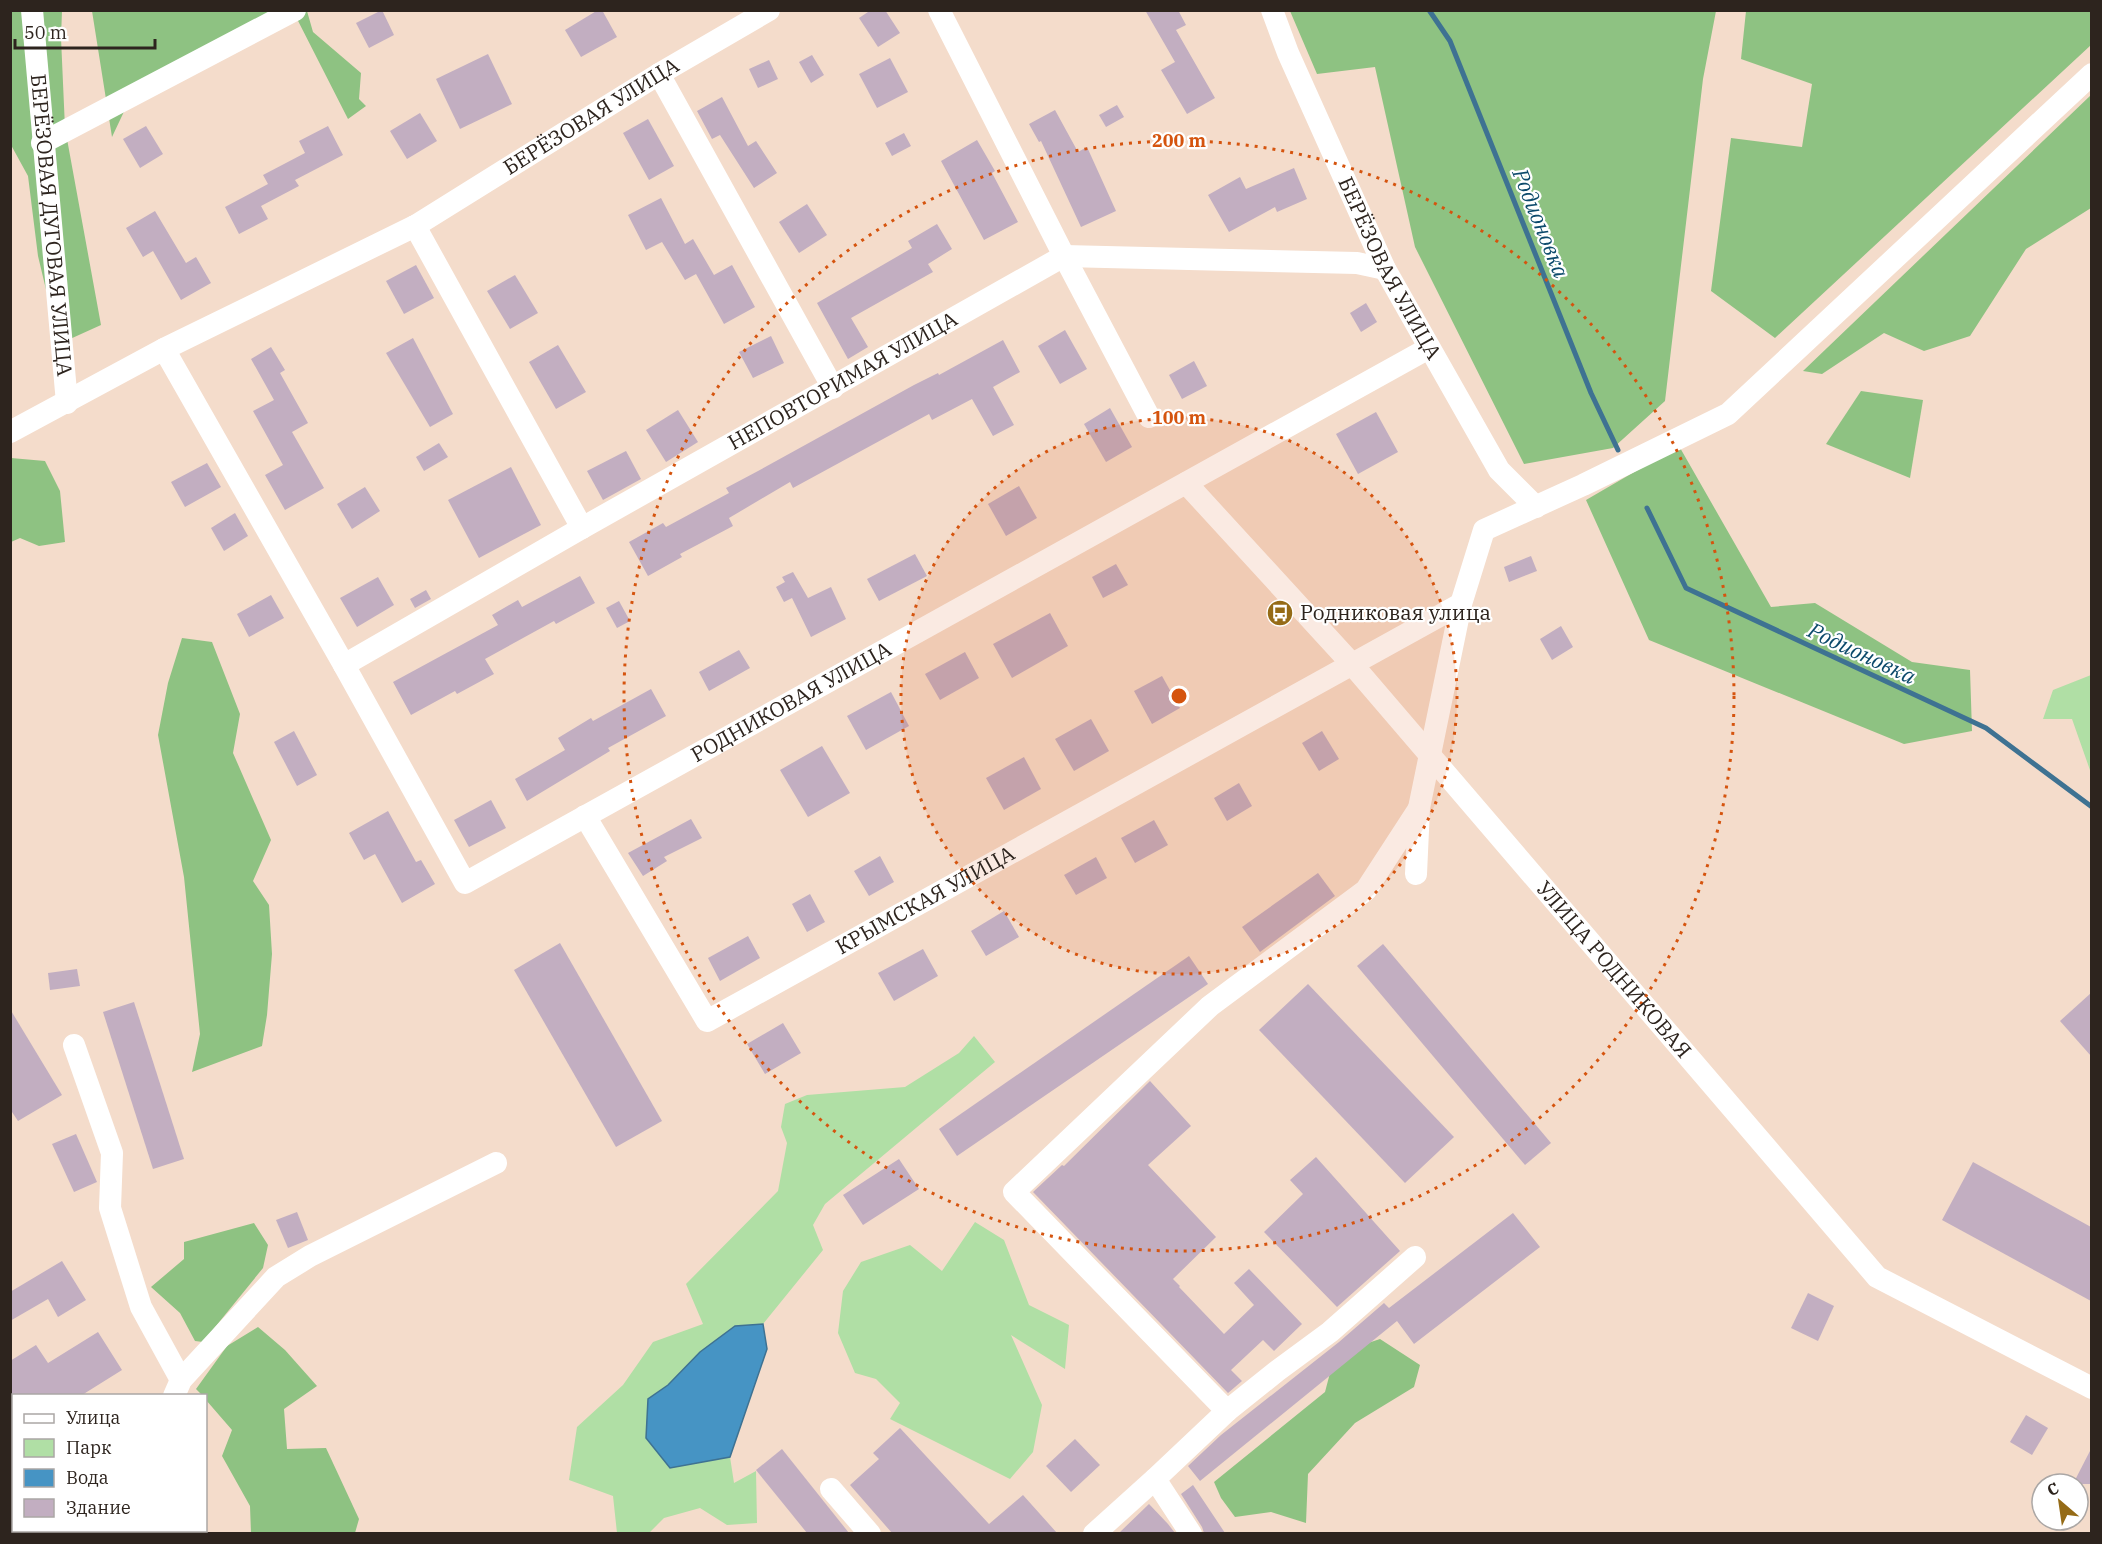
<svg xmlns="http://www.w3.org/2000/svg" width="2102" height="1544" font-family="'IBM Plex Serif',serif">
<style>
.green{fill:#b0dfa5}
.forest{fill:#8ec282}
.water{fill:#4694c4;stroke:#3e7292;stroke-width:1.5}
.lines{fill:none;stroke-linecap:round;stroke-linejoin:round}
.stream{stroke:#3e7292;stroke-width:5}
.building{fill:#c2aec1}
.minor{stroke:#fff;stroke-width:22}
.ring{fill:none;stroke:#d5540e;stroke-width:3;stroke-dasharray:3 6}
.labels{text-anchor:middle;stroke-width:4.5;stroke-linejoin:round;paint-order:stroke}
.street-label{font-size:21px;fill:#2d241e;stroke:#fff}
.poi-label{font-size:21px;fill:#2d241e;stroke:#fff;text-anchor:start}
.water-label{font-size:22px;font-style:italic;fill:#0c4a6b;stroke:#fff}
.centre{fill:#d5540e;stroke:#fff;stroke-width:3}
.ring-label{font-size:18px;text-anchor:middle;font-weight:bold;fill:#d5540e;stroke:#fff;stroke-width:4.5;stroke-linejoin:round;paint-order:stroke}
</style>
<rect width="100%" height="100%" fill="#f4dccb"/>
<g class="green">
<path d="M2091 675 2092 676 2091 773 2072 719H2043L2053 690Z"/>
<path d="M974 1036 995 1062 825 1204 813 1225 823 1250 763 1324 735 1326 700 1352 668 1385 648 1399 698 1463 730 1457 734 1483 756 1471 757 1523 727 1525 700 1508 664 1518 649 1533H617L613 1496 569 1480 577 1427 623 1385 653 1342 703 1324 686 1284 778 1191 787 1143 781 1127 785 1104 807 1095 905 1087 959 1053Z"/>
<path d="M975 1222 1004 1240 1029 1305 1069 1325 1065 1369 1011 1335 1042 1405 1033 1452 1010 1479 890 1419 900 1403 876 1379 855 1373 838 1333 843 1291 861 1262 910 1245 942 1271Z"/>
</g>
<g class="forest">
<path d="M10 11H62L61 38 65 128 101 325 59 344 38 256 28 176 11 145Z"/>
<path d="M92 11H307L313 32 361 73 359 99 366 106 348 119 293 11 129 101 112 137Z"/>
<path d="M1290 11H1716L1703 79 1665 401 1613 448 1524 464 1415 247 1375 67 1317 74Z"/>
<path d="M1746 11H2091V45L1775 338 1711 291 1731 138 1802 147 1812 84 1741 59Z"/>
<path d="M2091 95V208L2026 249 1970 336 1924 351 1884 333 1822 374 1803 371Z"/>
<path d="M1861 391 1923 400 1910 478 1826 444Z"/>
<path d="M1679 446 1771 607 1815 603 1912 662 1970 670 1972 731 1904 744 1649 640 1586 500Z"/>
<path d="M11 458 45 461 60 491 65 542 39 546 20 538 11 542Z"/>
<path d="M182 638 212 642 240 714 233 753 271 840 253 881 269 905 272 954 267 1015 262 1046 192 1072 200 1034 184 877 158 735 168 683Z"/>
<path d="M254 1223 268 1245 263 1268 203 1342 195 1341 180 1313 151 1287 184 1259V1242Z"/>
<path d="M258 1327 285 1350 317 1386 284 1409 287 1449 326 1448 359 1519 355 1533H251L250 1506 222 1456 232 1430 206 1400V1396L202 1395 196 1389 227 1346Z"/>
<path d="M1380 1339 1420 1365 1414 1387 1355 1423 1308 1474 1306 1523 1271 1512 1235 1517 1221 1498 1214 1482 1325 1392 1335 1354Z"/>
</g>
<path class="water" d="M763 1324 767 1349 730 1457 670 1468 646 1438 648 1399 668 1385 700 1352 735 1326Z"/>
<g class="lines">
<g class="stream">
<path d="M1429 10 1450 41 1591 393 1618 450"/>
<path d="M1647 508 1686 588 1986 728 2092 807"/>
</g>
</g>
<g class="building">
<path d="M382 10 394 35 369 48 356 23Z"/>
<path d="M598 10H602L617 37 581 57 565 30Z"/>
<path d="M871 10H885L900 33 878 47 859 18Z"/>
<path d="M1145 10H1178L1186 25 1176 30 1215 98 1187 114 1161 70 1175 62Z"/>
<path d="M488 54 512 104 460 129 436 79Z"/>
<path d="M812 55 824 75 811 83 799 62Z"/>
<path d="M890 58 908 92 877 108 859 74Z"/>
<path d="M769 60 778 79 758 88 749 69Z"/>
<path d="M722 97 748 146 756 141 777 173 754 188 720 135 712 139 697 111Z"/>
<path d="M1117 105 1124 117 1106 127 1099 115Z"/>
<path d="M1055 110 1078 152 1087 147 1116 211 1081 227 1041 141 1039 142 1029 124Z"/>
<path d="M420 113 437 141 407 159 390 131Z"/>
<path d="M648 119 674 166 649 180 623 133Z"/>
<path d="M146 126 163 154 140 168 123 139Z"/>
<path d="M328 126 343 155 295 180 299 186 261 206 268 219 239 234 225 207 268 184 263 175 305 153 299 141Z"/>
<path d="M904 133 911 146 892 156 885 143Z"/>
<path d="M977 140 995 171 992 173 1018 222 984 240 941 161Z"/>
<path d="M1294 168 1307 199 1277 212 1275 207 1229 232 1208 195 1240 177 1246 189Z"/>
<path d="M661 198 685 244 693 239 714 275 732 265 755 307 724 324 696 274 685 280 662 242 646 250 628 215Z"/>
<path d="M807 204 827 235 799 253 779 222Z"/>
<path d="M155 211 186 263 196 257 211 283 181 300 153 251 143 257 126 228Z"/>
<path d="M937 224 952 249 928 264 933 272 851 318 868 347 848 359 817 303 912 248 908 241Z"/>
<path d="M416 265 434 298 404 314 386 281Z"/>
<path d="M515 275 538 313 510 329 487 291Z"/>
<path d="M1366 303 1377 322 1361 332 1350 313Z"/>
<path d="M1065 330 1087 369 1060 384 1038 346Z"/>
<path d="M771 336 784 363 753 378 739 352Z"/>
<path d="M413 338 453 414 430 427 386 353Z"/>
<path d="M1003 340 1020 372 993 387 1014 425 993 436 972 399 932 420 929 414 793 488 790 482 729 518 733 526 680 554 682 557 648 576 629 542 663 523 666 527 729 493 726 488 758 471 914 385 938 373 939 375Z"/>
<path d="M558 345 586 392 556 409 529 362Z"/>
<path d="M271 347 285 370 280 373 308 423 292 432 324 488 285 510 265 475 283 465 253 411 274 400 251 359Z"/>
<path d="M1194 361 1207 386 1182 399 1169 375Z"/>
<path d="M1110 408 1132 447 1106 462 1084 424Z"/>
<path d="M678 410 698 442 666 462 646 430Z"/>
<path d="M1376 412 1398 452 1358 474 1336 434Z"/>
<path d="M439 443 448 457 424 471 416 457Z"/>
<path d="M626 451 641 479 603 500 587 471Z"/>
<path d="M207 463 221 487 185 507 171 482Z"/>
<path d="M511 467 541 525 479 558 448 500Z"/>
<path d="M1019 486 1037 518 1006 536 988 504Z"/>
<path d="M365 487 380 511 352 529 337 504Z"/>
<path d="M235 513 248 536 224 551 211 528Z"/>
<path d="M915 554 927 576 879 601 867 579Z"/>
<path d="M1531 556 1537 571 1509 582 1504 567Z"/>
<path d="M1116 564 1128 585 1103 598 1092 577Z"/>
<path d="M793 572 808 598 831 587 846 619 811 637 792 598 784 602 776 587 785 582 782 577Z"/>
<path d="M580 576 595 603 556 624 554 621 485 659 494 674 457 694 455 691 411 715 393 682 498 625 492 615 518 600 522 607Z"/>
<path d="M378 577 394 605 357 627 340 598Z"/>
<path d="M426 590 431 599 415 608 410 599Z"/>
<path d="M271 595 284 618 249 637 237 614Z"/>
<path d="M619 601 630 621 617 628 606 608Z"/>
<path d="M1050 613 1068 646 1012 678 993 644Z"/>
<path d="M1561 626 1573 647 1552 660 1540 639Z"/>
<path d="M739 650 750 668 709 691 699 672Z"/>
<path d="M965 652 979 678 940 700 925 674Z"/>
<path d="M1162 676 1180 708 1152 724 1134 691Z"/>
<path d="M651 689 666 716 608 748 610 751 527 801 515 779 565 750 558 738 591 718 593 721Z"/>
<path d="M891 692 909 726 866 750 847 716Z"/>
<path d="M1091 719 1109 751 1074 771 1055 739Z"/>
<path d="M294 731 317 775 297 786 274 742Z"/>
<path d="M1322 731 1339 759 1319 771 1302 743Z"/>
<path d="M822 746 850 793 808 817 780 770Z"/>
<path d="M1024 757 1041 789 1004 810 986 778Z"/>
<path d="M1239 783 1252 806 1227 821 1214 798Z"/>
<path d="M491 800 506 828 469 847 454 820Z"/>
<path d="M388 811 416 862 421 860 435 884 402 903 375 854 364 860 349 833Z"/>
<path d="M691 819 702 838 664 857 667 861 643 876 628 853Z"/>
<path d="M1154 820 1168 845 1135 863 1121 838Z"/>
<path d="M880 856 894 882 869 896 854 871Z"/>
<path d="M1096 857 1107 878 1076 895 1064 875Z"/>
<path d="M1318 873 1335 896 1260 952 1242 927Z"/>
<path d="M810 894 825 922 807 932 792 904Z"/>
<path d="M1004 911 1019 937 986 956 971 931Z"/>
<path d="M748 936 760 958 720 981 708 958Z"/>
<path d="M560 943 662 1121 616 1147 514 970Z"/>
<path d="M1383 944 1551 1143 1525 1165 1357 966Z"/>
<path d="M923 949 938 976 894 1001 878 973Z"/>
<path d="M1189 956 1208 984 957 1156 939 1129Z"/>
<path d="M77 969 80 986 50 990 48 973Z"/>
<path d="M1308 984 1454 1137 1405 1183 1259 1030Z"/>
<path d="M2091 993V1056L2060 1021Z"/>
<path d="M134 1002 184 1159 153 1169 103 1012Z"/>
<path d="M10 1009 62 1095 18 1121 10 1109Z"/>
<path d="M783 1023 801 1053 765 1074 747 1044Z"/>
<path d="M1150 1081 1191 1126 1148 1165 1216 1237 1173 1279 1180 1286 1179 1287 1224 1334 1254 1305 1234 1283 1249 1269 1302 1324 1274 1351 1263 1340 1231 1370 1242 1381 1228 1393 1033 1192 1062 1165 1064 1166Z"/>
<path d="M76 1134 97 1182 74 1192 52 1144Z"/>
<path d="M1316 1157 1400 1251 1337 1307 1264 1232 1303 1194 1290 1180Z"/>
<path d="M899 1159 919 1189 863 1225 843 1195Z"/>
<path d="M1973 1162 2091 1227V1301L1942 1220Z"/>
<path d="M297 1212 308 1240 288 1248 276 1220Z"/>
<path d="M1513 1213 1540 1247 1414 1344 1397 1321 1200 1481 1188 1466 1221 1435 1339 1342 1384 1303 1389 1308Z"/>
<path d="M62 1261 86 1300 58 1317 48 1299 10 1321V1292Z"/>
<path d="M1808 1293 1834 1306 1818 1341 1791 1328Z"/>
<path d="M98 1332 122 1370 82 1395H10V1361L36 1345 48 1363Z"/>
<path d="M2026 1415 2048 1428 2032 1455 2010 1442Z"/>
<path d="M900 1428 989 1524 1023 1495 1057 1533H892L850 1485 879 1459 873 1453Z"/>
<path d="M1075 1439 1100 1465 1071 1492 1046 1466Z"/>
<path d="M782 1449 849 1533H807L756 1470Z"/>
<path d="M2091 1449V1484H2073Z"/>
<path d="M1193 1485 1225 1533H1204L1202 1527 1181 1494Z"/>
<path d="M1149 1504 1168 1524 1175 1533H1119Z"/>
</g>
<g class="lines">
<g class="minor">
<path id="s1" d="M32 10 67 403"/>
<path d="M939 10 1064 256 1149 417"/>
<path id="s2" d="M1272 10 1288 53 1385 269 1499 470 1536 507"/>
<path d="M659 74 833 388"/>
<path d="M42 143 295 10"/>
<path d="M415 226 582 528"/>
<path id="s3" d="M164 349 344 665 465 883 1429 348"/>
<path id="s4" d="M10 432 164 349 415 226 659 74 769 10"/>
<path id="s5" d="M1186 483 1351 663 1877 1277 2092 1388"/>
<path id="s6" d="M344 665 582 528 1064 256 1357 263 1385 269"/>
<path id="s7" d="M585 816 707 1021 1461 604"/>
<path d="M1416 874 1419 808 1461 604 1484 530 1583 485 1728 414 2092 74"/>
<path d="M74 1045 112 1153 110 1208 141 1307 181 1380"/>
<path d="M174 1396 181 1380 276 1277 310 1256 496 1163"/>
<path d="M1227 1411 1014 1192 1210 1006 1366 890 1418 810"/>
<path d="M10 1429 14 1434"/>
<path d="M831 1489 870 1534"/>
<path d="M42 1534 46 1530"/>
<path d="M1094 1534 1155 1479"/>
<path d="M1191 1534 1155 1479 1227 1411 1277 1371 1330 1332 1415 1257"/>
</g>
</g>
<circle cx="1179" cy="696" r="278" fill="#d5540e" fill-opacity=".12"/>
<g class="ring">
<circle cx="1179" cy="696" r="278"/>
<circle cx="1179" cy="696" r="555"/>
</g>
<defs>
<symbol id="bus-disc" viewBox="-11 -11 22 22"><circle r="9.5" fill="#956b17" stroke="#fff"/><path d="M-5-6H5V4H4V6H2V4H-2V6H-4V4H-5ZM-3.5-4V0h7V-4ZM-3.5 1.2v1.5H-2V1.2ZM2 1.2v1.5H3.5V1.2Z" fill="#fff"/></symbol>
</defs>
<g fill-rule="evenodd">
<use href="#bus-disc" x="1265" y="598" width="30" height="30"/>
</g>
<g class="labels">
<g class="street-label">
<text dy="7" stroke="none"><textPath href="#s4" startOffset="662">БЕРЁЗОВАЯ УЛИЦА</textPath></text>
<text dy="7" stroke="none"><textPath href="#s1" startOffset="216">БЕРЁЗОВАЯ ДУГОВАЯ УЛИЦА</textPath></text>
<text dy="7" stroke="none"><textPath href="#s2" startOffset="284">БЕРЁЗОВАЯ УЛИЦА</textPath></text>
<text dy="7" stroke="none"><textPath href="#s6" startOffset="574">НЕПОВТОРИМАЯ УЛИЦА</textPath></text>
<text dy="7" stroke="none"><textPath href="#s3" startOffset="986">РОДНИКОВАЯ УЛИЦА</textPath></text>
<text dy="7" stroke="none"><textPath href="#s7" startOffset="488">КРЫМСКАЯ УЛИЦА</textPath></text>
<text dy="7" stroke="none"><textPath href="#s5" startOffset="648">УЛИЦА РОДНИКОВАЯ</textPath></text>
</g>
<g class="poi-label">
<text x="1300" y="620">Родниковая улица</text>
</g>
<g class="water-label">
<text transform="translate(1541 223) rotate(68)" y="8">Родионовка</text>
<text transform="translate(1862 653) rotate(25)" y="8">Родионовка</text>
</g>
</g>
<circle cx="1179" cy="696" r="9" class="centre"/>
<g class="ring-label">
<text x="1179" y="147">200 m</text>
<text x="1179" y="424">100 m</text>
</g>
<rect width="2102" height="1544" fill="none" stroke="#2d241e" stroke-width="24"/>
<rect x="12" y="1394" width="195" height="138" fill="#ffffff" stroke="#aba7a5" stroke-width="1.5"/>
<rect x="24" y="1414" width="30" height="9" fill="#ffffff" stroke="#aba7a5" stroke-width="1.5"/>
<text x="66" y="1424" font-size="18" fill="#2d241e">Улица</text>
<rect x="24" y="1439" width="30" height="18" fill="#b0dfa5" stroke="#aba7a5" stroke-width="1.5"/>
<text x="66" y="1454" font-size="18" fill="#2d241e">Парк</text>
<rect x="24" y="1469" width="30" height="18" fill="#4694c4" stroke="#aba7a5" stroke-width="1.5"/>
<text x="66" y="1484" font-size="18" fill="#2d241e">Вода</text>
<rect x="24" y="1499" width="30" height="18" fill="#c2aec1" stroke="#aba7a5" stroke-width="1.5"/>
<text x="66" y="1514" font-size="18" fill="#2d241e">Здание</text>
<g transform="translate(2060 1502) rotate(331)"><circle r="28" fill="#ffffff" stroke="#aba7a5" stroke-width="1.5"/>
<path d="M0-4.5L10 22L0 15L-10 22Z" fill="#956b17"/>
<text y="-9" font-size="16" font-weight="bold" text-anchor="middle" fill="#2d241e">С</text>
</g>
<path d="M15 39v9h140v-9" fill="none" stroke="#2d241e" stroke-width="3"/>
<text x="24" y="39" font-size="18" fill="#2d241e" stroke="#ffffff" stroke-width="4.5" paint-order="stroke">50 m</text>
</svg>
